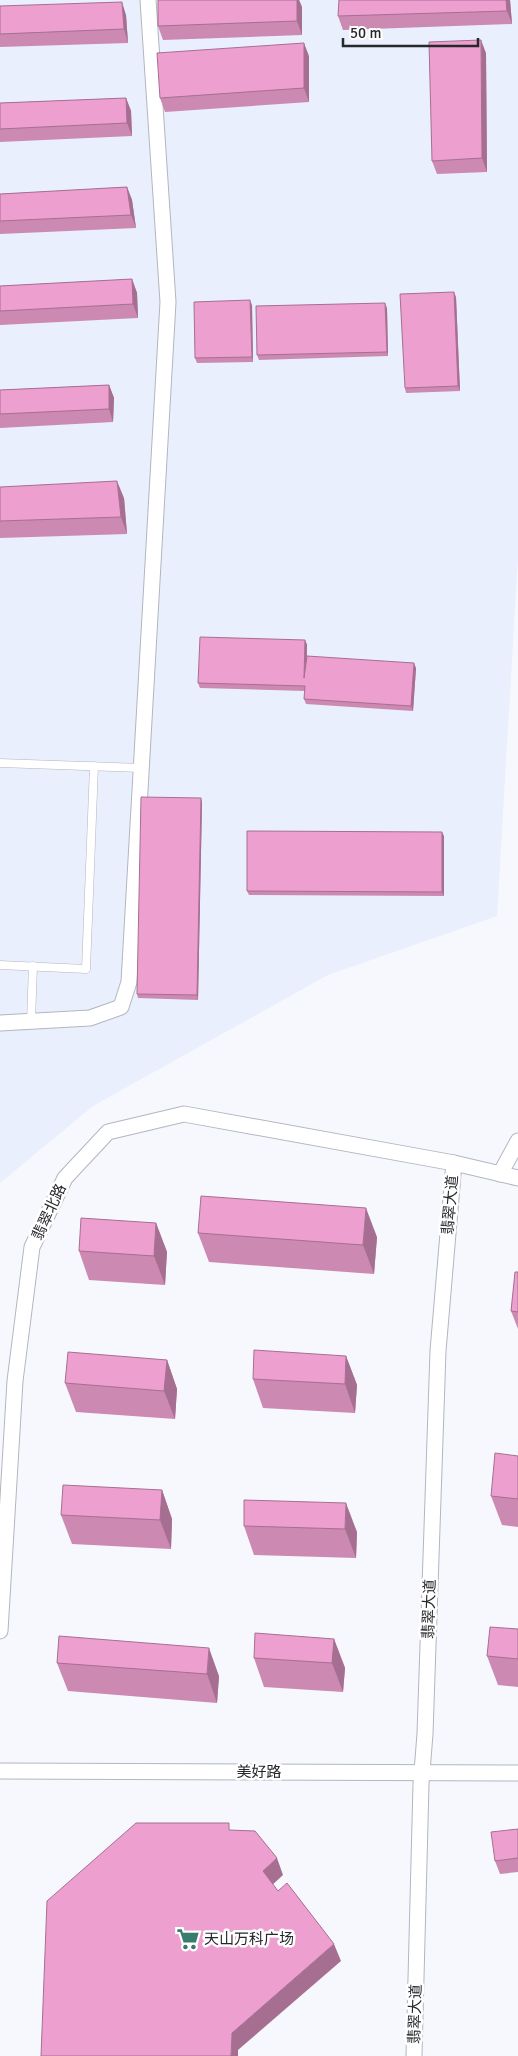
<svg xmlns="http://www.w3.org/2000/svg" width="518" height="2056" font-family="Signika,'Noto Sans SC',sans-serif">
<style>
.built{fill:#e9effc}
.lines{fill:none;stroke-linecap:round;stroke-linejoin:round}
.lane-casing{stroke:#b2b6bf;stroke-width:9}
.street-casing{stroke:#b2b6bf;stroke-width:17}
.lane{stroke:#fff;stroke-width:8}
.street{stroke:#fff;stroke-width:15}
.wall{fill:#cc89b2}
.shaded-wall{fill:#a66f91}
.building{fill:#ed9fcf;stroke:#a66f91}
.labels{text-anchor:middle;stroke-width:5;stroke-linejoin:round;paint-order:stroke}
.street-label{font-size:15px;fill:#27282c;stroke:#fff}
.poi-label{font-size:15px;fill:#27282c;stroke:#fff;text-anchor:start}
</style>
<rect width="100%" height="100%" fill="#f6f8fe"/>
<path class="built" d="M0 0H518V557L497 916 328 975 93 1106 0 1183Z"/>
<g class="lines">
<defs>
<g id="lane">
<path d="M0 763 142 768"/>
<path d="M0 965 86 969 94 766"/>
<path d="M31 1021 33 966"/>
</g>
<g id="street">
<path d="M0 1023 90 1018 121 1007 129 982 168 302 148 0"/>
<path d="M500 1174 518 1141"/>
<path d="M0 1631 15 1381 32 1247 65 1178 108 1132 184 1114 454 1163 518 1178"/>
<path d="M0 1771 518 1773"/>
<path d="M414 2056 421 1784 425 1734 438 1351 454 1163"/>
</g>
</defs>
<use href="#lane" class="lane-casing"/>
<use href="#street" class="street-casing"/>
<use href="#lane" class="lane"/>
<use href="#street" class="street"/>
</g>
<g class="wall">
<path d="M158 0H299L302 7V35L163 40 158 26Z"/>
<path d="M510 0 512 24 343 30 338 16Z"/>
<path d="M0 6 126 15 128 43 0 47Z"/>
<path d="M486 53 487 172 437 174 432 161Z"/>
<path d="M309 56V102L165 112 160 98Z"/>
<path d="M126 98 131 111 132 136 0 142V103Z"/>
<path d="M127 187 132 200 136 228 0 234V194Z"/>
<path d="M132 279 137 293 138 318 0 325V286Z"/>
<path d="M456 297 460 391 406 393 405 388Z"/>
<path d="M252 305 253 362 197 363 195 358Z"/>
<path d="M387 308 388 356 259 360 257 355Z"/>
<path d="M109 385 114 398 113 422 0 428V390Z"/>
<path d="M0 487 124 498 127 534 0 538Z"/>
<path d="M305 640 307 645V656L416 668 413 711 306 704 304 699 305 691 200 688 198 683Z"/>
<path d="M201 798 202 803 198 1000 138 998 137 994Z"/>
<path d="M444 836V896L249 895 247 891Z"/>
<path d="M156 1223 167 1252 165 1285 89 1280 79 1251Z"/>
<path d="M198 1233 377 1237 374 1274 209 1262Z"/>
<path d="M518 1272V1329L511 1311Z"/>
<path d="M346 1356 357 1385 355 1413 263 1408 253 1379Z"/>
<path d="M167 1360 177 1389 175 1419 76 1412 65 1383Z"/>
<path d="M518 1456V1527L502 1525 491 1496Z"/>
<path d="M162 1490 172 1519 171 1549 72 1544 61 1515Z"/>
<path d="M244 1500 357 1532 356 1558 254 1555 244 1526Z"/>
<path d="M518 1629V1687L498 1685 487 1656Z"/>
<path d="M59 1636 219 1676 217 1703 68 1691 57 1663Z"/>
<path d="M334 1639 345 1668 343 1692 264 1687 254 1658Z"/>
<path d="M518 1829V1872L500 1874 495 1861Z"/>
</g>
<g class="shaded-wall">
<path d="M297 0H299L302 7V35L297 21Z"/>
<path d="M506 0H510L512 24 507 11Z"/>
<path d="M122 2 126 15 128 43 124 29Z"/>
<path d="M481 40 486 53 487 172 482 158Z"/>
<path d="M304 43 309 56V102L304 88Z"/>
<path d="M126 98 131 111 132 136 127 123Z"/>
<path d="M127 187 132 200 136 228 131 215Z"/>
<path d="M132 279 137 293 138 318 133 304Z"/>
<path d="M454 292 456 297 460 391 458 386Z"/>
<path d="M250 300 252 305 253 362 252 357Z"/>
<path d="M385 303 387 308 388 356 387 352Z"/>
<path d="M109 385 114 398 113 422 109 409Z"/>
<path d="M117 481 124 498 127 534 121 517Z"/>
<path d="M305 640 307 645 306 683 304 678Z"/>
<path d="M414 663 416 668 413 711 411 706Z"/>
<path d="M201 798 202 803 198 1000 197 995Z"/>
<path d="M442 832 444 836V896L442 892Z"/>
<path d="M366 1208 377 1237 374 1274 363 1245Z"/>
<path d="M156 1223 167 1252 165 1285 154 1256Z"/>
<path d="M346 1356 357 1385 355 1413 345 1384Z"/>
<path d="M167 1360 177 1389 175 1419 164 1391Z"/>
<path d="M162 1490 172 1519 171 1549 160 1520Z"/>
<path d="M346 1503 357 1532 356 1558 345 1529Z"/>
<path d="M334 1639 345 1668 343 1692 332 1663Z"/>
<path d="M209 1648 219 1676 217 1703 207 1674Z"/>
<path d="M277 1858 283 1875 269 1888 263 1871Z"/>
<path d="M334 1944 341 1961 238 2050V2056H231L232 2033Z"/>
</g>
<g class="building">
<path d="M158 0H297V21L158 26Z"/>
<path d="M339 0H506L507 11 338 16Z"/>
<path d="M122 2 124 29 0 34V6Z"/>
<path d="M481 40 482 158 432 161 429 42Z"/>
<path d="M304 43V88L160 98 157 53Z"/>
<path d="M126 98 127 123 0 129V103Z"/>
<path d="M127 187 131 215 0 221V194Z"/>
<path d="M132 279 133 304 0 311V286Z"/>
<path d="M454 292 458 386 405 388 400 294Z"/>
<path d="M250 300 252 357 195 358 194 302Z"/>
<path d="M385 303 387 352 257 355 256 306Z"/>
<path d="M109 385V409L0 414V390Z"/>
<path d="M117 481 121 517 0 521V487Z"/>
<path d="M200 637 305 640 304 678 307 656 414 663 411 706 304 699 305 686 198 683Z"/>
<path d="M141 797 201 798 197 995 137 994Z"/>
<path d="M247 831 442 832V892L247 891Z"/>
<path d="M201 1196 366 1208 363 1245 198 1233Z"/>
<path d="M81 1218 156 1223 154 1256 79 1251Z"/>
<path d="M515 1272H518V1312L511 1311Z"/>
<path d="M254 1350 346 1356 345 1384 253 1379Z"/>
<path d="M68 1352 167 1360 164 1391 65 1383Z"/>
<path d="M495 1453 518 1456V1499L491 1496Z"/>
<path d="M63 1485 162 1490 160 1520 61 1515Z"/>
<path d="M244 1500 346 1503 345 1529 244 1526Z"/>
<path d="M490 1627 518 1629V1659L487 1656Z"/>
<path d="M255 1633 334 1639 332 1663 254 1658Z"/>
<path d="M59 1636 209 1648 207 1674 57 1663Z"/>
<path d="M136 1823H229V1830L255 1831 277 1858 263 1871 278 1891 287 1883 334 1944 232 2033 231 2056H41L47 1901Z"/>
<path d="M518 1829V1858L495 1861 491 1832Z"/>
</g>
<defs>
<symbol id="supermarket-bare" viewBox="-9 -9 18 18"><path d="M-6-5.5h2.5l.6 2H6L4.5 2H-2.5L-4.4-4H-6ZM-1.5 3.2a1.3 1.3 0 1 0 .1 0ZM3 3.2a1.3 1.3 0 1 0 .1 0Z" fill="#397c6e" stroke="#fff" stroke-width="2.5" paint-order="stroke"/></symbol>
</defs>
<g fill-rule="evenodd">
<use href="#supermarket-bare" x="172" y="1923" width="32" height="32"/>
</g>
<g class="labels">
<g class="street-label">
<text transform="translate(450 1205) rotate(-85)" y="5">翡翠大道</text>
<text transform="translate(49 1212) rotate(-65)" y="5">翡翠北路</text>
<text transform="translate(429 1609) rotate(-88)" y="5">翡翠大道</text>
<text x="259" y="1777">美好路</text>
<text transform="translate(415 2014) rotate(-88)" y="5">翡翠大道</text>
</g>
<g class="poi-label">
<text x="204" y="1944">天山万科广场</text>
</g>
</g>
<path d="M343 38v8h135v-8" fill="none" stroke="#27282c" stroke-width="2.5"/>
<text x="350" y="38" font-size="15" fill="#27282c" stroke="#ffffff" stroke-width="4" paint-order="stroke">50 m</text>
</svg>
